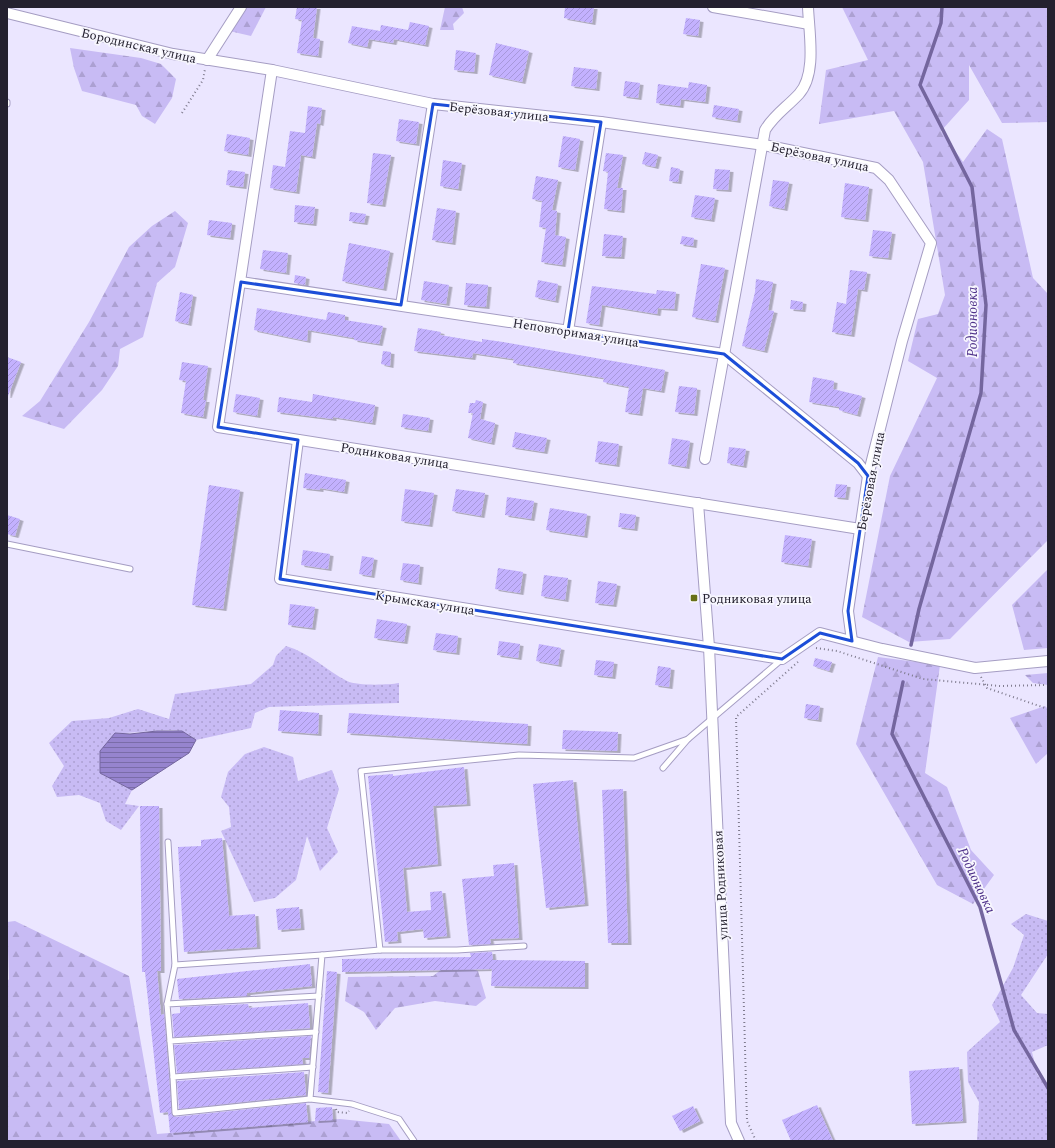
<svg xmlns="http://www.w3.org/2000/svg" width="1055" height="1148" font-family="Spectral,serif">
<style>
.grass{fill:url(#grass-dots)}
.forest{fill:url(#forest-firs)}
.water{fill:url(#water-rules);stroke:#74669e}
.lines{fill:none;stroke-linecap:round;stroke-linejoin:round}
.stream{stroke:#74669e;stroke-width:3.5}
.building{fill:url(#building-hatch);filter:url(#shadow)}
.service-casing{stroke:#a59dc3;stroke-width:7}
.minor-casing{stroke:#a59dc3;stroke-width:12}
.path{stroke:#7f7b8e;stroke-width:2;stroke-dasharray:1 3;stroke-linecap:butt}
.service{stroke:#fff;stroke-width:5}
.minor{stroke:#fff;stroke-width:10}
.marked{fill:none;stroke:#1d4ed8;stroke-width:3;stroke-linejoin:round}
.poi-dot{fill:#687017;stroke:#f7f6fe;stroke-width:1.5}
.labels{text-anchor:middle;stroke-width:3.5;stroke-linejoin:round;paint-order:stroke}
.street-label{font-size:13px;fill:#24212f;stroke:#f7f6fe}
.poi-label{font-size:13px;fill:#24212f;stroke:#f7f6fe;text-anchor:start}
.water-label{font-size:14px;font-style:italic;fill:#4f328a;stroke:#f7f6fe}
</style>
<defs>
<pattern id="grass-dots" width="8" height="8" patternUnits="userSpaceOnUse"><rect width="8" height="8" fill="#c8bbf4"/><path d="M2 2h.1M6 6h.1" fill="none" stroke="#aca0d2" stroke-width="1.8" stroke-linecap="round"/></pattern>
<pattern id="forest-firs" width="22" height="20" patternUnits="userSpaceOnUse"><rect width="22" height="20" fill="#c8bbf4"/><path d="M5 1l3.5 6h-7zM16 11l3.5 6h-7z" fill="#aca0d2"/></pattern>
<pattern id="water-rules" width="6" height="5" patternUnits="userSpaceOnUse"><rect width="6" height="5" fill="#9684ce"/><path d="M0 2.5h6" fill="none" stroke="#7a6ca8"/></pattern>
<pattern id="building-hatch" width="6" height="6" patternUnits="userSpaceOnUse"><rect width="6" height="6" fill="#c3b1fe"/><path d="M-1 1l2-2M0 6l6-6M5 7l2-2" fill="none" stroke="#a798da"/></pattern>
<filter id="shadow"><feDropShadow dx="3.5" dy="2" stdDeviation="0" flood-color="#0004"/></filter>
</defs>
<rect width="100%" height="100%" fill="#ebe6ff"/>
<g class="grass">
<path d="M286 646C310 653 326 670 347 681 357 686 388 685 399 683V703L269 707 255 713 251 728 196 740C192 738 188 734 183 732 172 727 131 734 115 733L102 774 132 790 125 804 139 806 121 830 106 821 100 803 79 795 57 797 52 786 64 766 49 743 72 721 109 718 138 709 169 719 175 694 251 684 273 665 276 656Z"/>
<path d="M264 747 293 757 298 781 332 770 339 789 327 828 338 852 320 871 307 836 296 880 275 898 254 902 221 831 231 827 229 807 221 797 228 772 245 754Z"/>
<path d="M1026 914 1048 921V954L1021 995 1037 1013 1048 1014V1045L1032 1052 1037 1074 1048 1088V1141H977L979 1102 968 1082 967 1052 1000 1022 992 1005 1013 968 1024 935 1011 924Z"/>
</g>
<g class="forest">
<path d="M235 7H266L251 36 225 30Z"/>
<path d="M445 7H462L464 13 453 24 454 30H440Z"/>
<path d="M842 7H1048V122L1002 123 969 65V100L941 131 963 162 987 129 1002 139 1033 278 1048 294V540L950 639 909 642 862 617 890 476 937 378 908 361 918 319 938 314 945 295 923 162 894 111 819 124 826 70 868 60Z"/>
<path d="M70 48 141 58 161 64 176 79 172 98 155 124 142 116 136 105 82 91 74 68Z"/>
<path d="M175 211 188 223 175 267 157 283 143 337 120 349 118 366 102 390 64 429 22 416 40 401 89 322 129 247 152 226Z"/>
<path d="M1048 569V648L1024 650 1012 605Z"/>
<path d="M878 657 940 665 925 773 947 787 971 850 994 875 973 904 937 885 856 744Z"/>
<path d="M1048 673V685L1033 683 1025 675Z"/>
<path d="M1045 706 1048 709V753L1036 764 1010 718Z"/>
<path d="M15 921 129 976 157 1134 340 1119 389 1124 401 1141H7V979L9 980 7 922Z"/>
<path d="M451 962 478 971 486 998 476 1006 435 1001 395 1008 376 1030 364 1012 345 1001 348 977 433 976Z"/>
</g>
<path class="water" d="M157 731H182L196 740 189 753 132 790 100 773V751L115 733 130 734Z"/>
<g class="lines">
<g class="stream">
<path d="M911 645 919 609 981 393 986 305 972 187 920 85 941 23 942 7"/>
<path d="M903 682 892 734 980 907 1014 1030 1048 1088"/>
</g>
</g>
<g class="building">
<path d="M297 7H317L313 38 320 39 318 56 297 53 302 20 295 19Z"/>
<path d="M565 7H594L592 23 564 18Z"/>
<path d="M686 18 700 20 698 36 683 34Z"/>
<path d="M410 22 429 26 425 45 394 39 393 43 369 39 367 47 348 43 352 26 380 31 381 25 408 30Z"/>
<path d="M496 43 529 51 522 82 489 75Z"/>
<path d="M456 50 476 53 474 72 454 70Z"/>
<path d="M574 67 598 70 596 89 571 86Z"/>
<path d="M625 81 640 83 638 98 623 96Z"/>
<path d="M689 82 707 85 705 102 681 99 680 106 656 103 658 84 688 88Z"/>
<path d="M714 105 739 109 737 121 712 117Z"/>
<path d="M308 106 322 108 320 124 317 123 312 157 301 155 296 192 270 188 273 165 285 167 290 131 305 133Z"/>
<path d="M399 119 419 122 416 144 396 141Z"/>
<path d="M227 134 250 138 248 155 224 151Z"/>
<path d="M563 136 580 139 575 170 558 167Z"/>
<path d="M645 152 658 155 655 167 642 164Z"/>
<path d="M373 153 391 155 382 205 367 203Z"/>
<path d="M606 153 623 155 617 188H623L621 211 604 209 608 172 603 171Z"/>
<path d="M443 160 462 163 458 189 440 186Z"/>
<path d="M671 167 680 169 678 182 669 181Z"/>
<path d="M715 169 730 170 728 190 713 189Z"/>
<path d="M228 170 245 172 243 187 226 185Z"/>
<path d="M536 176 558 180 552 210 557 211 555 235 566 237 562 265 541 262 546 228 539 227 542 201 532 199Z"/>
<path d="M773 180 789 182 784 209 769 206Z"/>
<path d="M845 183 869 187 865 220 841 217Z"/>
<path d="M695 195 715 198 711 220 691 217Z"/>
<path d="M295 205 315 207 313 224 294 222Z"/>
<path d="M437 208 456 211 452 243 432 240Z"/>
<path d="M350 212 366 214 364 223 349 221Z"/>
<path d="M209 220 232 223 230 238 207 235Z"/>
<path d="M873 230 892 232 888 258 869 256Z"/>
<path d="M604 234 623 236 621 257 602 256Z"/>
<path d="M682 236 694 238 693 246 680 244Z"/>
<path d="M349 243 390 251 383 289 342 281Z"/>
<path d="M263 250 288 253 286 273 260 269Z"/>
<path d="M701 264 725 268 715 321 692 317Z"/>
<path d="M850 270 867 272 864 290 858 289 851 335 832 332 837 302 846 304Z"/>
<path d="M295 275 306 277 305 285 294 283Z"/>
<path d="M756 279 773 282 768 310 774 311 764 351 742 346 755 292Z"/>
<path d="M538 280 558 284 555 301 535 297Z"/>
<path d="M424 281 449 285 446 304 421 300Z"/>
<path d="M466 283 488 285 486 307 464 305Z"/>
<path d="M592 286 656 294 657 290 676 292 674 309 658 308 657 314 602 305 599 325 586 323Z"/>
<path d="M180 292 193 295 188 324 175 321Z"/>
<path d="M791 300 803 302 802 310 790 309Z"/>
<path d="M257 308 326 320 328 312 345 315V320L383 326 379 344 354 340V338L308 330 307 341 254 330Z"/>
<path d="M418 328 441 332 440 335 482 342V339L503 342 665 370 661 391 643 388 639 414 625 412 629 387 603 382 604 378 513 363 514 359 473 353 472 358 414 351Z"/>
<path d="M383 351 391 352 390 366 381 364Z"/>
<path d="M7 357 21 362 8 396H7Z"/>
<path d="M182 362 208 366 203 400H206L203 417 181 413 186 381 179 380Z"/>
<path d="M813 377 834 381 833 389 862 396 857 415 839 410V407L809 402Z"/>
<path d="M679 386 697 388 694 414 675 412Z"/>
<path d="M236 394 260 398 257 416 233 412Z"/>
<path d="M313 394 375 405 372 423 333 417V419L277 412 279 397 312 402Z"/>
<path d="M476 400 483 402 480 419 495 423 491 443 468 438 473 413H468L470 403H475Z"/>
<path d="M403 414 430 418 428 431 401 427Z"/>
<path d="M515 432 547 438 544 452 512 447Z"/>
<path d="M672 438 690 441 686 467 668 464Z"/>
<path d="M598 441 619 444 616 465 595 462Z"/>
<path d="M729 447 746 449 743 466 727 463Z"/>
<path d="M305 473 346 480 344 492 320 488V490L303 488Z"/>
<path d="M836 484 847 485 845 498 834 497Z"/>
<path d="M209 485 240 490 223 609 192 605Z"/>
<path d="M405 489 434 493 429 525 401 521Z"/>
<path d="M456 489 485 493 481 516 452 511Z"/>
<path d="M507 497 534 501 531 519 505 515Z"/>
<path d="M550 508 587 514 584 536 546 530Z"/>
<path d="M620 513 636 515 634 529 618 527Z"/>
<path d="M7 515 20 519 15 536 7 534Z"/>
<path d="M785 535 812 539 808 566 781 562Z"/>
<path d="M303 550 330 554 328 569 301 565Z"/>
<path d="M362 556 374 558 371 576 359 574Z"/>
<path d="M403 563 420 565 418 583 400 580Z"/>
<path d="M498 568 523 572 520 593 495 589Z"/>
<path d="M544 575 568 578 565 600 541 596Z"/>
<path d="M598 581 617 584 613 605 595 603Z"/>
<path d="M290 604 315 607 312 628 288 625Z"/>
<path d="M377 619 407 624 404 642 374 638Z"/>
<path d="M436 633 458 636 456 653 433 650Z"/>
<path d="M499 641 520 644 518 658 497 655Z"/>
<path d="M539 644 561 648 558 665 536 661Z"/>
<path d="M815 658 832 662 829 671 813 666Z"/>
<path d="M596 660 614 662 612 677 594 675Z"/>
<path d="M658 666 671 668 669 687 655 685Z"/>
<path d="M806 704 820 706 818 720 804 718Z"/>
<path d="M280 710 319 713 318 734 278 731Z"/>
<path d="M349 713 528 724 527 744 347 733Z"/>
<path d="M563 730 618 732 617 751 562 749Z"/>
<path d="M464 767 467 804 433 806 438 864 403 868 407 912 431 910 430 892 442 891 447 936 424 938 423 929 397 932 398 941 385 942 368 776 393 774V776Z"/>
<path d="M573 780 585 904 546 908 533 784Z"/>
<path d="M623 789 628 943H608L602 790Z"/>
<path d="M140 806H159L161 971H157L161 1015 164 1014 172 1115 175 1117 306 1103 308 1122 170 1133 168 1112 160 1113 145 972H142Z"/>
<path d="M222 838 229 916 255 914 257 947 184 952 178 847 201 846V840Z"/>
<path d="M514 863 519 938 490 939 491 944 469 945 462 879 494 876 493 865Z"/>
<path d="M299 907 301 928 278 930 276 909Z"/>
<path d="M492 952 493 960 585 961V987L491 986 492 969 342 972V959L471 957 470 953Z"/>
<path d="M310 964 312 986 247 993V996L179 999 177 979Z"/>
<path d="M327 971 337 972 328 1093 318 1092Z"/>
<path d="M308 1003 310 1028 174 1037 172 1014 180 1013V1007L248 1004 249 1008Z"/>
<path d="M311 1036 309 1058H302L303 1064 177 1073 174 1045Z"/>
<path d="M959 1067 963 1121 912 1124 909 1071Z"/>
<path d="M304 1072 306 1095 179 1109 177 1081Z"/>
<path d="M817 1105 833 1141H791L782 1120Z"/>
<path d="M693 1106 700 1121 680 1131 672 1116Z"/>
<path d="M332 1107 333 1120 315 1121 316 1108Z"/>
</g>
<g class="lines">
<defs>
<g id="service">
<path d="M7 102V104"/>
<path d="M7 544 130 569"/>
<path d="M663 768 688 739 781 660"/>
<path d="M168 842 175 965"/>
<path d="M380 950 361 771 519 755 634 758 688 739"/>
<path d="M167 1004 175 965 322 955"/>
<path d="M170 1041 167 1004 319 996"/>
<path d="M173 1077 170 1041 316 1032"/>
<path d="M310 1099 175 1113 173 1077 313 1067"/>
<path d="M414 1141 399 1119 352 1104 310 1099 322 955 380 950H457L524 946"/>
</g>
<g id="minor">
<path d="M713 7 809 24"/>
<path d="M7 13 173 54 272 70 433 104 601 122 764 145 876 168 889 180 931 243 902 341 868 476 848 611 852 641"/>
<path d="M207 60 241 7"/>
<path d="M272 70 218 427 860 529"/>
<path d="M241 282 724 354 858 463 868 476"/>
<path d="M401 305 433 104"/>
<path d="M568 331 601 122"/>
<path d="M298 440 280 579 782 659 820 633 882 649 975 668 1048 661"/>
<path d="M705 459 765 130C774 115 787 107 799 94 817 74 809 33 808 7"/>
<path d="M698 503 709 647 731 1123 739 1141"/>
</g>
</defs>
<use href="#service" class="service-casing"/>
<use href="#minor" class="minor-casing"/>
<g class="path">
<path d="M182 113 203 80 205 69"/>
<path d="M816 648 837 651 923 679 1000 686 1048 685"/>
<path d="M981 677 987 688 1048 709"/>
<path d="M336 1109 337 1112 348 1113 349 1111"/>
<path d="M756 1141 747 1121 736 717 799 661"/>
</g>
<use href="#service" class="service"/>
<use href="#minor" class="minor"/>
</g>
<path class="marked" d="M433 104 601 122 568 331 724 354 858 463 868 476 848 611 852 641 820 633 782 659 280 579 298 440 218 427 241 282 401 305Z"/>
<rect class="poi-dot" x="690" y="594" width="8" height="8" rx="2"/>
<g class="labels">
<g class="street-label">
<text transform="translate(139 45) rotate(13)" y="5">Бородинская улица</text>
<text transform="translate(499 111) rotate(6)" y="5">Берёзовая улица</text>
<text transform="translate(820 156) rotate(12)" y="5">Берёзовая улица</text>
<text transform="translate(576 332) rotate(9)" y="5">Неповторимая улица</text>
<text transform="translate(395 455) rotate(9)" y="5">Родниковая улица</text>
<text transform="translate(870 481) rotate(-79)" y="5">Берёзовая улица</text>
<text transform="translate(425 602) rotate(9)" y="5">Крымская улица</text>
<text transform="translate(720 885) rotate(-93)" y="5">улица Родниковая</text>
</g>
<g class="poi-label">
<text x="702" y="603">Родниковая улица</text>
</g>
<g class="water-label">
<text transform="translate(972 322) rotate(-90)" y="5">Родионовка</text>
<text transform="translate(977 880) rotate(65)" y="5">Родионовка</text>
</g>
</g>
<rect width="1055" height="1148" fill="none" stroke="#24212f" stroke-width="16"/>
</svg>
